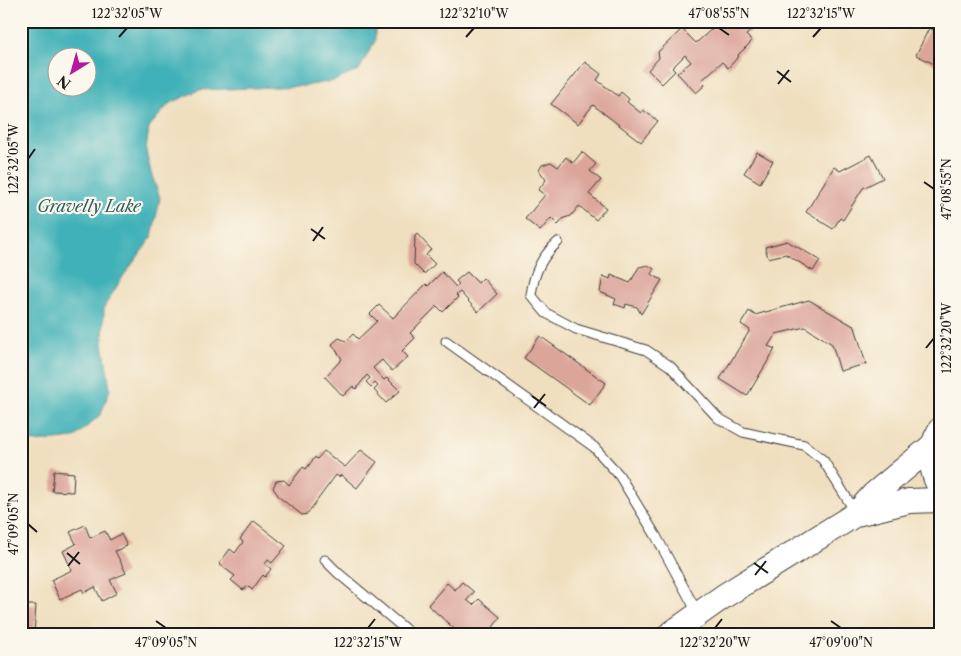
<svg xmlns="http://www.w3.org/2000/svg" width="961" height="656" font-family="'Libre Caslon Text',serif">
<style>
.water{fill:#41b1b8;stroke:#2e666a;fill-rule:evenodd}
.building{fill:#dca59a}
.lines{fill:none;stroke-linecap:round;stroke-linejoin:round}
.lane-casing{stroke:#3c3934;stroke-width:11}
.secondary-casing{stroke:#3c3934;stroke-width:26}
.lane{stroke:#fff;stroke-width:9}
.secondary{stroke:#fff;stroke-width:24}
.ticks{fill:none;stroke:#1c1c1c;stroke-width:2}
.labels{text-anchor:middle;stroke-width:4.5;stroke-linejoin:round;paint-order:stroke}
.water-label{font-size:16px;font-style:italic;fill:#2d5f62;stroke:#fbf7ec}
.neatline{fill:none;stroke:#1c1c1c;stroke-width:2}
.ticks-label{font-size:12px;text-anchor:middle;fill:#1c1c1c}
</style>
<rect width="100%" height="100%" fill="#fbf7ec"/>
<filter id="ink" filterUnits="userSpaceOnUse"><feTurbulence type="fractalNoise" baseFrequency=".02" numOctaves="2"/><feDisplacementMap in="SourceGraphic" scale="10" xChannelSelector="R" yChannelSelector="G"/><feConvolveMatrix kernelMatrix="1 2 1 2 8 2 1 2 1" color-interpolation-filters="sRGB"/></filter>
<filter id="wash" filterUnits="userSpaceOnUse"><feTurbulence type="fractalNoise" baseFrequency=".0096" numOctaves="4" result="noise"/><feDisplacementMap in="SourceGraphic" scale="20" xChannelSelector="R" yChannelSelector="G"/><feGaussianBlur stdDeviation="1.12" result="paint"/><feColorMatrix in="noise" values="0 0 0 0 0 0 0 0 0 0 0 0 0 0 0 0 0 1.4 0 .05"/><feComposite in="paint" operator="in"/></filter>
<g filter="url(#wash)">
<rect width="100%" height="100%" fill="#f0dfbf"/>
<path class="water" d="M21 21H375V41L359 70 334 81 304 86 199 90 169 104 149 127 146 151 151 173 160 198 152 237 122 278 104 307 103 343 110 389 101 414 74 438 36 442 21 440ZM58 58H88V88H58Z"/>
<g id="blocks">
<g class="building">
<path d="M721 21H761L746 35 752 41 738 55 739 56 728 68 722 62 701 81 705 85 696 93 677 73 691 62 685 55 672 68 675 71 662 84 648 70 659 58 658 52 682 29 696 43Z"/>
<path d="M929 28 940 33V67L916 55Z"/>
<path d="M585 62 601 74 597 80 618 96 621 92 629 99 627 102 641 113 643 110 658 121 641 142 593 105 578 124 551 104Z"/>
<path d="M582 152 596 164 590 171 601 180 589 194 606 208 596 220 579 206 571 216 564 218 558 225 551 218 540 231 525 219 545 195 538 190 546 180 539 170 542 165 551 162 558 167 566 157 573 163Z"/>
<path d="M757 152 773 161 760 183 744 173Z"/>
<path d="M871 155 883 178 863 188 843 220 840 218 833 229 806 212 834 167 840 171Z"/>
<path d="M417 234 431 249 426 255 435 264 424 274 414 264 415 236Z"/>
<path d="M787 241 820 260 813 271 786 254 768 258 765 247Z"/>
<path d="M648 265 654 269 651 274 662 280 641 314 637 307 626 304 625 308 614 304 616 299 600 292 603 276 610 279 611 275 630 283 639 267Z"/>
<path d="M442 272 456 287 459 284 456 281 467 272 478 283 483 278 497 294 478 312 460 292 456 295 458 297 443 312 437 306 410 333 415 338 402 351 408 357 392 371 382 360 373 368 384 380 387 378 400 391 386 403 374 390 378 386 375 383 371 387 366 382 370 378 367 375 356 389 353 386 343 396 325 377 342 359 332 344 339 338 346 341 353 334 358 339 377 321 370 314 379 305 393 318 426 284 428 286Z"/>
<path d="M809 300 855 327 866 364 840 371 832 344 805 327 776 334 768 346 775 349 747 396 720 379 750 330 741 324 749 311 755 315Z"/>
<path d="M540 336 606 383 590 405 524 358Z"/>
<path d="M361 450 377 462 357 488 341 475 339 477 336 475 307 514 302 515 280 498 273 488 276 481 284 480 289 485 303 467 306 469 315 457 317 459 324 451 345 467Z"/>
<path d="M54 471 74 473 73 492 52 491Z"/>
<path d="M254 521 286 546 272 563 268 560 265 564 271 569 265 577 263 575 252 590 248 586 243 590 231 580 235 576 219 564 230 549 235 553 243 542 240 539Z"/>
<path d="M85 525 90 538 105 531 110 540 121 534 127 546 115 551 126 573 110 580 117 593 102 601 95 587 84 593 82 589 60 599 51 580 72 570 63 551 76 544 70 532Z"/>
<path d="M462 582 474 592 467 600 473 605 479 599 500 617 488 635H461L428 605 447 583 455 590Z"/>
<path d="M21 605H36L34 635H21Z"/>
<path d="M866 630 867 635H850L849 634Z"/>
<path d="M208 631V635H185V633Z"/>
</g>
</g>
</g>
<g filter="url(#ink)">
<use href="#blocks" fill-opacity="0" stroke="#3c3934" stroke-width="1"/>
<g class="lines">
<defs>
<g id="lane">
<path d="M558 242C541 257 534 273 531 295L546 313 576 329 646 350 670 366 718 418 743 432 804 445 823 460 856 513"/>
<path d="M446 341 594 447 619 475 656 536 698 614"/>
<path d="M325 560 338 573 412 635"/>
</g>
<g id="secondary">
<path d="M940 430C928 450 929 468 940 488"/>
<path d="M856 514 909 501 940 500"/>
<path d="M669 635 724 596 856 514 874 494 932 446"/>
</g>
</defs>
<use href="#lane" class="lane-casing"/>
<use href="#secondary" class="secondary-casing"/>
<use href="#lane" class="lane"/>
<use href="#secondary" class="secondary"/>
</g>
</g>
<path class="ticks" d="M719 28 729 35M119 37 127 28M466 37 474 28M813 37 821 28M777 71 791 82M778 84 789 70M28 159 35 149M924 182 934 189M311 229 325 239M313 241 323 227M926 348 934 338M532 396 546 406M534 408 545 394M28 524 37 532M67 553 80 564M754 563 768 573M68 566 79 552M755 575 766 561M156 621 166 628M831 621 841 628M368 628 375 619M715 628 722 619"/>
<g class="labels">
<g class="water-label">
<text x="89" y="212">Gravelly Lake</text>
</g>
</g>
<rect width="961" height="656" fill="none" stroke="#fbf7ec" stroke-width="55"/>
<g transform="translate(72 72) rotate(217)"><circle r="24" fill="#fbf7ec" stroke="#a29f99"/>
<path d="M0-4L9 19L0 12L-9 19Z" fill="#b5179e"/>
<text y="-8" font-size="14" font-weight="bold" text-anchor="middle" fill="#1c1c1c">N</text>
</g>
<rect x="28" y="28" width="906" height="600" class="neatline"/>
<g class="ticks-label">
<text x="127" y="18">122°32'05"W</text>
<text x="474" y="18">122°32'10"W</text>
<text x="719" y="18">47°08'55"N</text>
<text x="821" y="18">122°32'15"W</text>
<text transform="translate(14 159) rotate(-90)" y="4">122°32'05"W</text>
<text transform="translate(947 189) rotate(-90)" y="4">47°08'55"N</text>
<text transform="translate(947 338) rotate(-90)" y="4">122°32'20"W</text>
<text transform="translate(14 524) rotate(-90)" y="4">47°09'05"N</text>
<text x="166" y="647">47°09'05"N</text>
<text x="368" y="647">122°32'15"W</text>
<text x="715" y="647">122°32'20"W</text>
<text x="841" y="647">47°09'00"N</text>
</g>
</svg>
